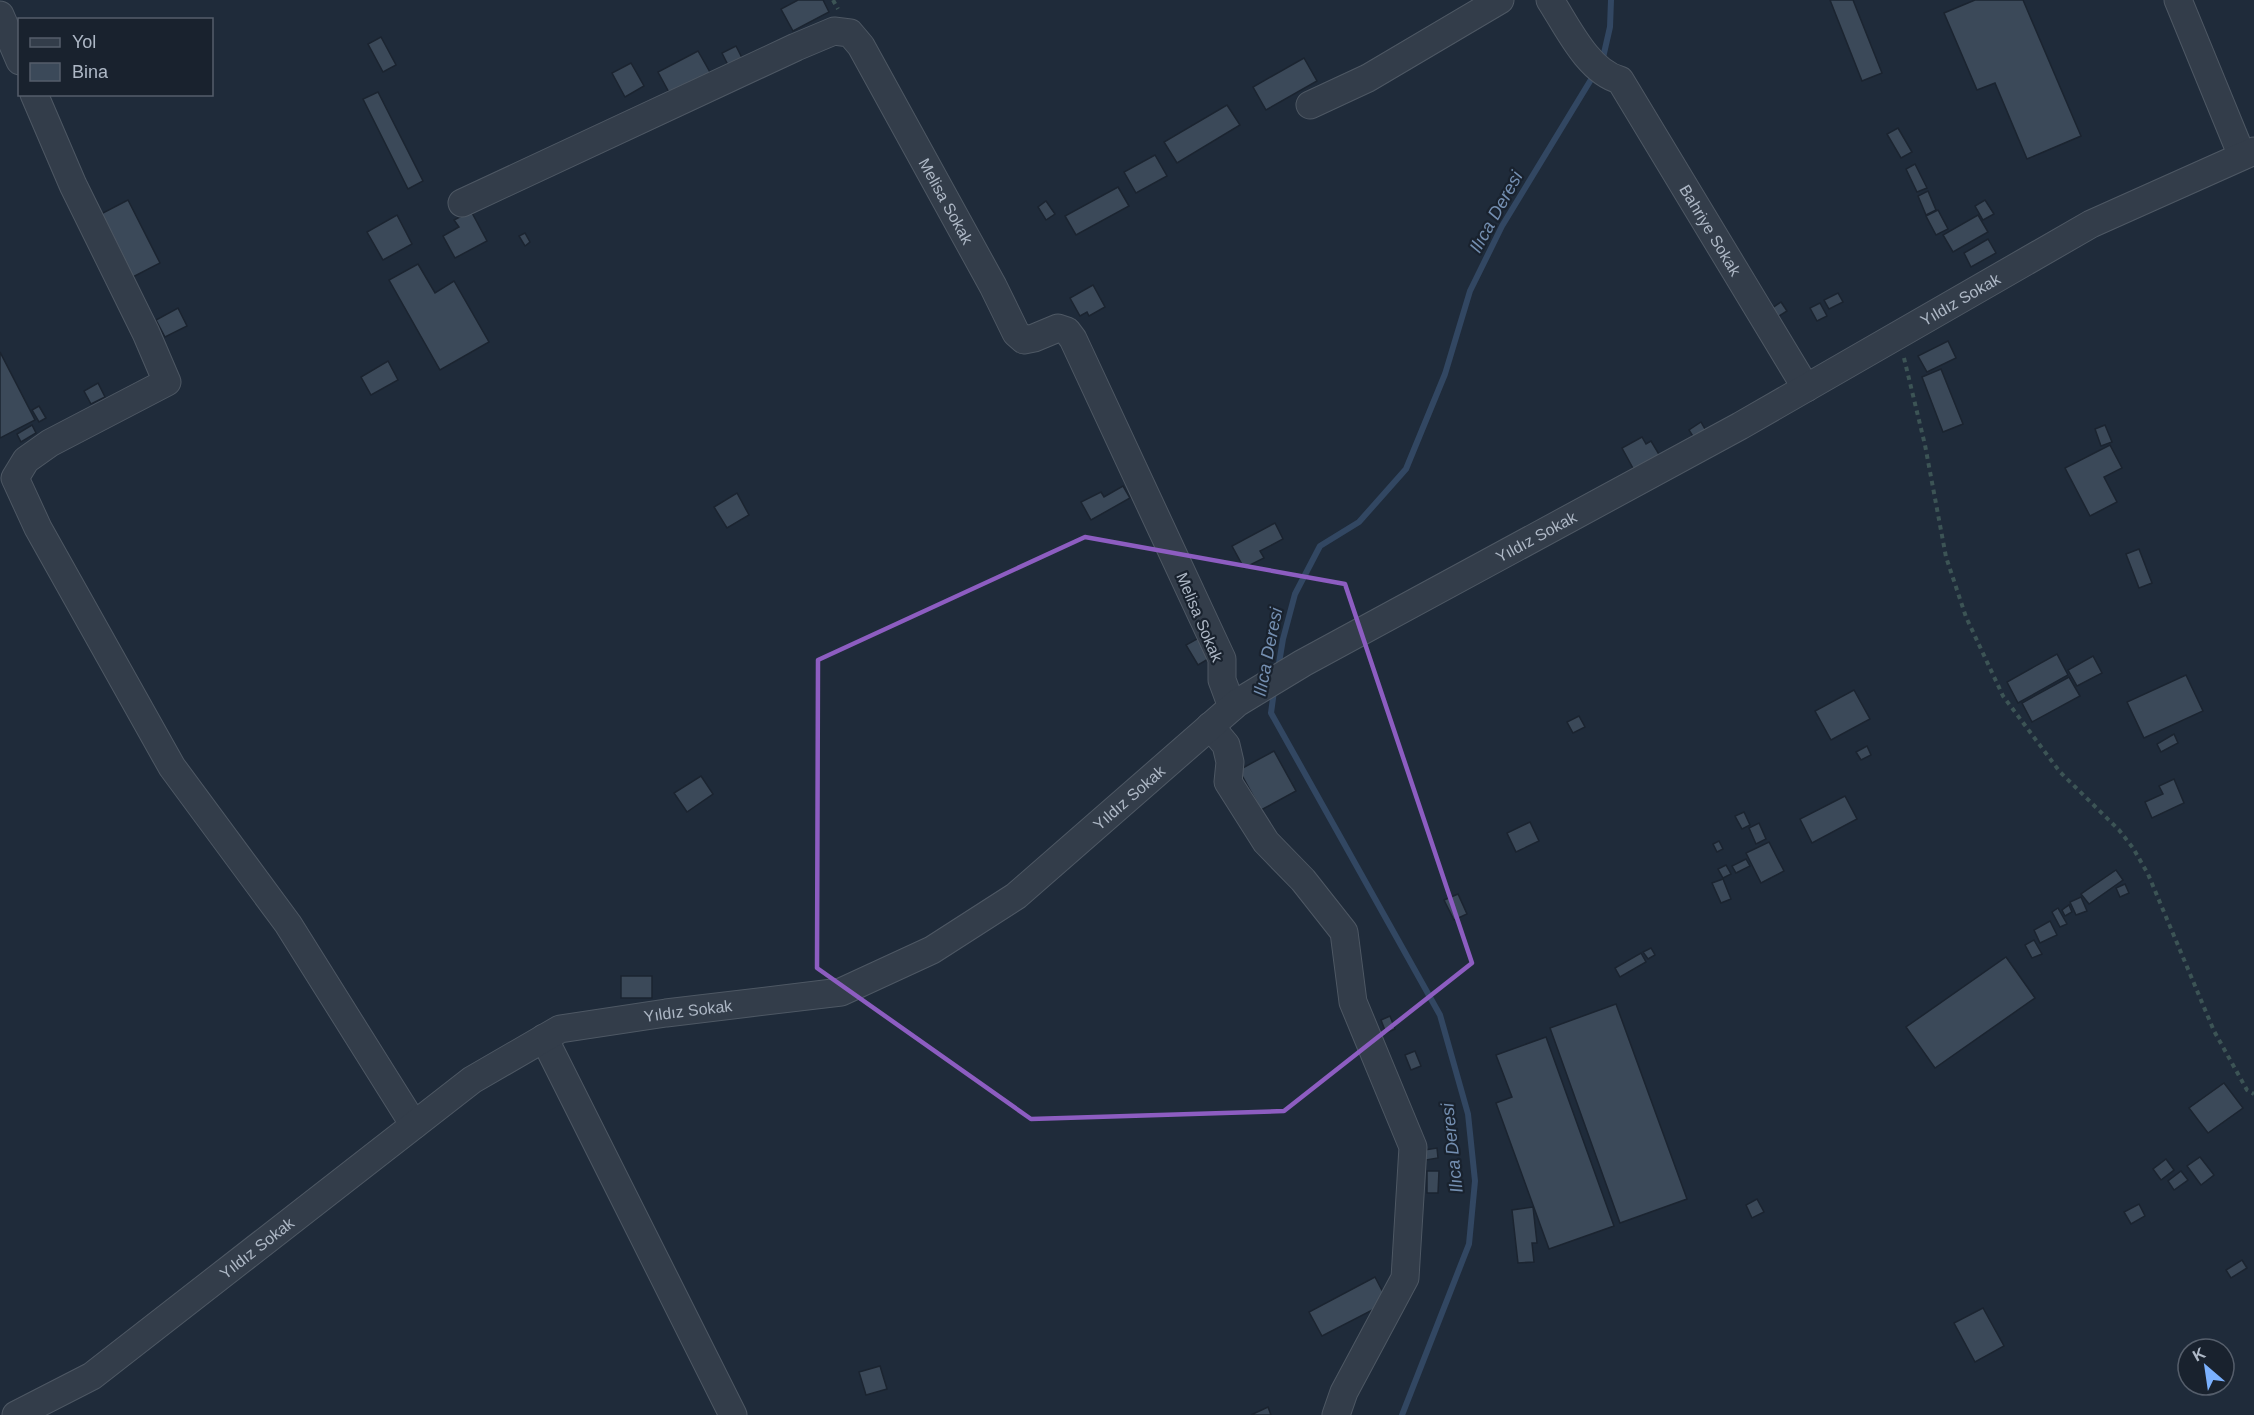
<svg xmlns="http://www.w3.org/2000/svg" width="2254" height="1415" font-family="Helvetica,sans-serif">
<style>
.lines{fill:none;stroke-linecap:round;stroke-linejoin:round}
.stream{stroke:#324762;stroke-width:6}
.building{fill:#3b4959;stroke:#1b2430;stroke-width:1.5}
.minor-casing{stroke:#4e5864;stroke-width:29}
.path{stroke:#3c5455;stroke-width:4;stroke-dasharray:4.5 4.5;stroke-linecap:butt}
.minor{stroke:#333d4a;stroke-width:27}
.marked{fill:none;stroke:#8d5dc1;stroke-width:4.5;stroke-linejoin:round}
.labels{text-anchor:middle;stroke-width:4.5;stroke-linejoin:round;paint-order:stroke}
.street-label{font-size:16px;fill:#aeb8c6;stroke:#19222e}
.water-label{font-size:18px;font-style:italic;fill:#748fb1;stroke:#19222e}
</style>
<rect width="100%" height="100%" fill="#1f2b3a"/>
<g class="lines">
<g class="stream">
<path d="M1602 62 1610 27 1611 0"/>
<path d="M1278 669 1283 639 1295 594 1320 546 1359 522 1406 469 1445 374 1470 291 1502 226 1595 73"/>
<path d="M1274 691 1271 713 1440 1015 1468 1114 1475 1181 1469 1244 1402 1415"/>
</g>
</g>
<g class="building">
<path d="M798 0H823L829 12 793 31 781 9Z"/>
<path d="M1830 0H1853L1882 73 1862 81Z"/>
<path d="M1975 0H2023L2081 136 2027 159 1995 83 1977 90 1944 13Z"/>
<path d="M381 37 396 65 383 72 368 44Z"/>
<path d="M736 46 742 58 728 65 722 53Z"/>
<path d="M698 51 711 74 671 96 658 72Z"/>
<path d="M1304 58 1317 81 1266 110 1253 87Z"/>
<path d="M631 63 644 86 625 97 612 73Z"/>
<path d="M378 92 423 181 408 189 363 99Z"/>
<path d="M1227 105 1240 125 1177 163 1164 142Z"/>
<path d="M1898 128 1912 152 1901 158 1887 134Z"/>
<path d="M1155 155 1167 176 1136 193 1124 172Z"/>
<path d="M1915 164 1927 188 1917 192 1906 169Z"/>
<path d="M1118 187 1129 206 1076 235 1065 216Z"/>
<path d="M1928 191 1936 210 1926 215 1918 196Z"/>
<path d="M128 200 160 263 129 279 97 216Z"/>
<path d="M1985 200 1994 214 1983 220 1975 206Z"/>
<path d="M1046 201 1055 214 1046 220 1038 207Z"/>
<path d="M1938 210 1948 229 1936 235 1926 216Z"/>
<path d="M471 211 487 241 455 258 443 236 459 227 454 220Z"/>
<path d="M397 215 412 244 383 260 367 232Z"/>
<path d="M1978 215 1988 232 1953 252 1943 235Z"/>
<path d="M525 233 530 242 525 246 519 236Z"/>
<path d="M1988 239 1996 253 1971 267 1964 253Z"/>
<path d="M418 264 435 293 454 281 489 342 440 370 389 280Z"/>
<path d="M1093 285 1105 307 1089 316 1087 312 1080 316 1070 298Z"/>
<path d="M1838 293 1843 302 1829 309 1824 300Z"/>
<path d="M1781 302 1787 311 1776 318 1771 309Z"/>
<path d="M1820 303 1827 316 1817 321 1810 308Z"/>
<path d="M178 308 187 326 165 337 156 320Z"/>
<path d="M1948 341 1956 358 1927 372 1918 356Z"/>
<path d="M0 352 35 420 0 438Z"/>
<path d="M388 361 398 380 371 395 361 377Z"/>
<path d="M1941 369 1963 424 1943 432 1922 377Z"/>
<path d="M98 383 105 397 91 404 84 391Z"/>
<path d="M39 406 46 418 39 422 32 410Z"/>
<path d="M1701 422 1706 431 1694 438 1689 430Z"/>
<path d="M32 425 36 433 21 442 17 434Z"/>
<path d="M2105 425 2112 442 2101 446 2095 429Z"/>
<path d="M1642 437 1646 444 1651 441 1660 456 1634 470 1622 448Z"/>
<path d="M2110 445 2122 468 2104 477 2117 502 2090 516 2065 468Z"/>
<path d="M1123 486 1130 498 1091 520 1081 502 1101 492 1104 497Z"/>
<path d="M737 493 749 515 727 528 714 507Z"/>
<path d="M1275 523 1283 539 1260 551 1264 558 1244 568 1232 546Z"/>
<path d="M2139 549 2152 583 2139 588 2126 554Z"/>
<path d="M1204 635 1215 655 1198 665 1186 645Z"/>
<path d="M2057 654 2068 675 2018 703 2007 682Z"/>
<path d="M2093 656 2102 673 2077 686 2068 670Z"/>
<path d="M2186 675 2203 711 2144 738 2127 702Z"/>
<path d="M2069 677 2080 696 2032 722 2022 703Z"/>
<path d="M1854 690 1870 719 1831 740 1815 711Z"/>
<path d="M1579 716 1585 727 1573 733 1567 722Z"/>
<path d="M2174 734 2178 743 2161 752 2157 744Z"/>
<path d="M1867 746 1871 755 1861 760 1856 752Z"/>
<path d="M1274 751 1296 791 1261 810 1239 770Z"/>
<path d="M701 776 713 794 687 812 674 793Z"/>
<path d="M2174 779 2184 803 2152 818 2145 802 2163 794 2159 786Z"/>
<path d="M1845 796 1857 819 1812 843 1800 819Z"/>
<path d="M1744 812 1750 825 1742 829 1735 816Z"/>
<path d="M1530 822 1539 841 1516 852 1507 833Z"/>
<path d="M1759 823 1766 839 1756 844 1749 828Z"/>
<path d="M1719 841 1723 849 1717 852 1713 844Z"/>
<path d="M1769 842 1784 871 1761 883 1746 853Z"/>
<path d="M1746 859 1750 866 1736 873 1732 866Z"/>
<path d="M1726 865 1731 874 1723 878 1718 869Z"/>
<path d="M2116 870 2123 880 2089 904 2081 894Z"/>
<path d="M1723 879 1731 899 1721 903 1712 883Z"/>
<path d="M2125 884 2129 893 2120 897 2116 888Z"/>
<path d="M1458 894 1467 914 1454 920 1444 900Z"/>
<path d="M2081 897 2087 911 2076 915 2070 902Z"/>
<path d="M2069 905 2072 912 2065 916 2062 910Z"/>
<path d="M2058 908 2067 924 2060 927 2052 912Z"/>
<path d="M2050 921 2057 935 2040 943 2034 930Z"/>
<path d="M2034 940 2042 954 2032 958 2025 945Z"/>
<path d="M1651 948 1655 955 1648 959 1643 952Z"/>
<path d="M1641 953 1646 962 1620 977 1615 968Z"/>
<path d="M2006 957 2035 998 1935 1068 1906 1027Z"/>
<rect x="621" y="976" width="31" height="22"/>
<path d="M1616 1004 1687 1199 1620 1223 1550 1028Z"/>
<path d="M1390 1016 1395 1029 1386 1033 1381 1020Z"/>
<path d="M1546 1037 1614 1226 1549 1249 1496 1103 1512 1097 1496 1055Z"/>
<path d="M1415 1051 1421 1066 1411 1070 1405 1055Z"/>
<path d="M2224 1083 2243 1108 2208 1133 2189 1108Z"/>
<path d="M1437 1148 1438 1158 1420 1161 1418 1151Z"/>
<path d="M2200 1157 2214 1175 2201 1185 2187 1166Z"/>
<path d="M2166 1159 2174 1170 2161 1180 2153 1169Z"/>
<path d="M1427 1171H1439L1438 1193H1427Z"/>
<path d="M2181 1171 2188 1180 2174 1190 2168 1181Z"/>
<path d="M1757 1199 1764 1212 1752 1218 1746 1205Z"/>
<path d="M2139 1204 2145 1216 2131 1224 2124 1212Z"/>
<path d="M1533 1207 1537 1243H1532L1534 1262 1518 1263 1512 1210Z"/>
<path d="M2242 1260 2247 1268 2231 1278 2226 1270Z"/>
<path d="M1375 1277 1388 1302 1322 1336 1309 1312Z"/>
<path d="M1983 1308 2004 1346 1975 1362 1954 1323Z"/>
<path d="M880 1366 887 1389 866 1395 859 1372Z"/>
<path d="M1268 1407 1271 1415H1251Z"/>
</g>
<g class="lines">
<defs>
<g id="minor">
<path id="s1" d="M1550 0C1567 26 1588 72 1620 80L1806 388"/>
<path d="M2178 0 2242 156"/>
<path d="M0 15 20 61"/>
<path d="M34 94 73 185 146 333 167 382 50 443 26 460 15 478 38 528 172 767 288 924 414 1125"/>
<path d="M1310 105 1368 78 1500 0"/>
<path id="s2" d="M462 203 796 47 834 31 850 33 861 46 993 286 1016 333 1024 340 1034 338 1058 328 1067 331 1073 339 1222 659V680L1232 707"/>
<path d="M1210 726 1226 745 1230 762 1228 782 1266 842 1303 880 1344 932 1353 1002 1413 1147 1405 1278 1344 1392 1336 1415"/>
<path d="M544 1038 733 1415"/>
<path id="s3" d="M16 1415 92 1376 472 1080 560 1029 666 1013 841 992 932 950 1016 896 1237 703 1303 663 1740 426 2091 224 2254 151"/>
</g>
</defs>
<use href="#minor" class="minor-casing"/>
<g class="path">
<path d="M833 0 838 9"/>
<path d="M1904 358 1925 445 1946 557 1966 617 2003 696 2060 772 2119 830 2133 848 2148 874 2214 1031 2247 1090 2254 1094"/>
</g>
<use href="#minor" class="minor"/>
</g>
<path class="marked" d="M1085 537 1345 584 1472 963 1284 1111 1031 1119 817 968 818 660Z"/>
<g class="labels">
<g class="street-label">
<text dy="6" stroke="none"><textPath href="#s2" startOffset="620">Melisa Sokak</textPath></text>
<text dy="6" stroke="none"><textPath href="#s1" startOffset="284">Bahriye Sokak</textPath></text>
<text dy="6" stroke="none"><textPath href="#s3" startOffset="2274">Yıldız Sokak</textPath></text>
<text dy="6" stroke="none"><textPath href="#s3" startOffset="1788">Yıldız Sokak</textPath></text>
<text transform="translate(1200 617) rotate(67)" y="6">Melisa Sokak</text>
<text dy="6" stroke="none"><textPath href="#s3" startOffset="1302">Yıldız Sokak</textPath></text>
<text dy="6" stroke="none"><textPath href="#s3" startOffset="798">Yıldız Sokak</textPath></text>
<text dy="6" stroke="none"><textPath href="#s3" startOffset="294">Yıldız Sokak</textPath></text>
</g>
<g class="water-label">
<text transform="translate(1496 212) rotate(-61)" y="6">Ilıca Deresi</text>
<text transform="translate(1268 652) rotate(-79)" y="6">Ilıca Deresi</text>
<text transform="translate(1452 1148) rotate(-96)" y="6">Ilıca Deresi</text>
</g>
</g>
<rect x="18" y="18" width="195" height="78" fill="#19222e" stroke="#555e6b" stroke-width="1.5"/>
<rect x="30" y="38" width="30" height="9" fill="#333d4a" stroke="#555e6b" stroke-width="1.5"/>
<text x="72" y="48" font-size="18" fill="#aeb8c6">Yol</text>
<rect x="30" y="63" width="30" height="18" fill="#3b4959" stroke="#555e6b" stroke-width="1.5"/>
<text x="72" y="78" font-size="18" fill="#aeb8c6">Bina</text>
<g transform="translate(2206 1367) rotate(331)"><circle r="28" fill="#19222e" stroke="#555e6b" stroke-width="1.5"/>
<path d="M0-4.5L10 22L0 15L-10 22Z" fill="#7bb1fe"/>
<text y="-9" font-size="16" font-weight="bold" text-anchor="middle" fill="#aeb8c6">K</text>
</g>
</svg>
